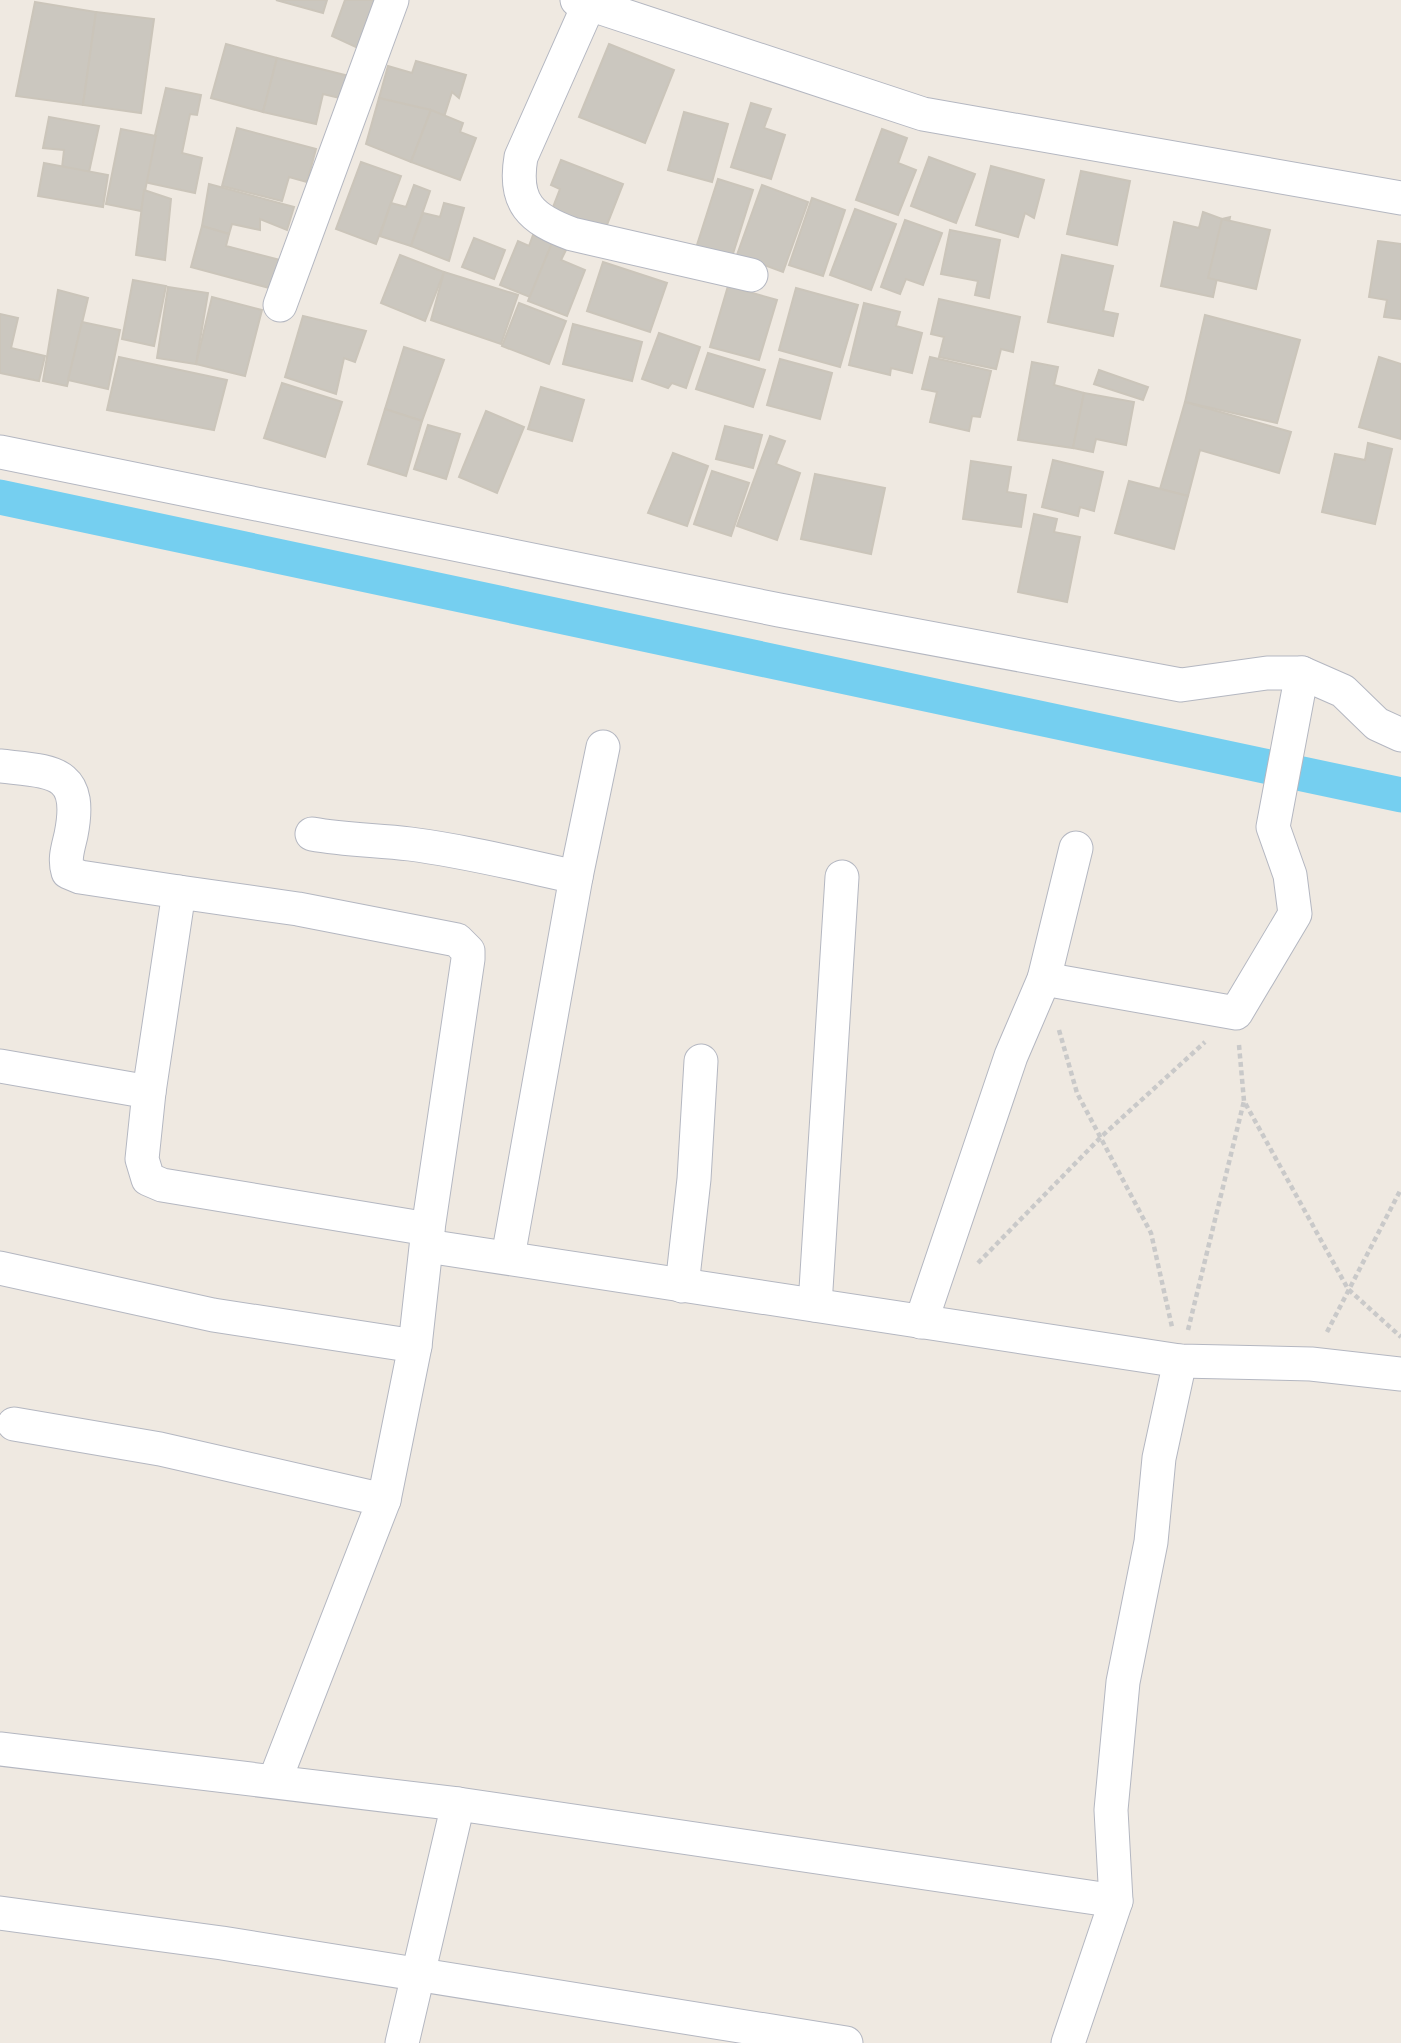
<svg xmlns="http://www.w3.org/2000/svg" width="1401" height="2043" font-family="Poppins,sans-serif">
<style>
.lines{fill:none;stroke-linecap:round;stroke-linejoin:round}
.canal{stroke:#75cff0;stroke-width:35}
.building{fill:#cbc7bf;stroke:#cbc5ba;stroke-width:2}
.street-casing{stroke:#b4b7c1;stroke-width:35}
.path{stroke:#c9c9c9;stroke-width:4.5;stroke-dasharray:5 3.5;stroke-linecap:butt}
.street{stroke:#fff;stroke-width:33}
</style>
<rect width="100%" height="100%" fill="#efe9e1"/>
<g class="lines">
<path class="canal" d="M0 497 1401 795"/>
</g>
<g class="building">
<path d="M276 0H327L323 13Z"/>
<path d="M345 0H377L360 49 332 36Z"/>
<path d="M35 2 96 12 83 105 16 96Z"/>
<path d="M96 12 154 19 141 113 83 105Z"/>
<path d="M226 44 277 58 263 112 211 98Z"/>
<path d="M609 44 674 70 645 143 579 117Z"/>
<path d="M277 58 349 76 344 99 323 94 316 124 263 112Z"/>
<path d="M416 61 466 75 459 98 452 92 444 117 379 98 388 66 412 73Z"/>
<path d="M166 88 201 95 197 115 190 114 182 153 202 158 195 193 144 182Z"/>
<path d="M379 98 431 110 411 162 366 144Z"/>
<path d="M751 103 771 109 764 128 785 135 771 179 731 167Z"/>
<path d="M431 110 463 123 460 132 476 138 460 180 411 162Z"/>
<path d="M684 112 728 124 712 182 668 170Z"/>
<path d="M49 117 99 126 89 172 62 168 64 150 43 148Z"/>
<path d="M237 128 316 149 307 182 289 177 282 201 222 186Z"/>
<path d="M121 129 156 136 141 211 106 204Z"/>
<path d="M882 129 907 138 898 163 916 170 898 215 856 200Z"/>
<path d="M929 157 975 174 956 223 911 206Z"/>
<path d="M561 160 623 184 603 235 550 215 560 189 551 185Z"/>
<path d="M361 162 401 176 376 244 336 229Z"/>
<path d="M44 163 108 175 103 207 38 196Z"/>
<path d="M991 166 1044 180 1034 218 1025 213 1018 237 976 225Z"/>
<path d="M1081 171 1130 181 1117 245 1067 234Z"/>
<path d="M718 179 753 190 731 260 696 248Z"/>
<path d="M209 184 294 207 287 230 260 219V230L232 224 229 234 202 226Z"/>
<path d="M414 185 430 191 411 246 380 236 391 203 406 207Z"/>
<path d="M762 185 808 202 783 272 737 255Z"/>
<path d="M144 190 171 199 165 260 136 255Z"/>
<path d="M812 198 845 210 823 276 789 265Z"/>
<path d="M444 203 464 208 449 261 411 246 423 213 440 217Z"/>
<path d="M855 209 896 224 871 290 830 275Z"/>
<path d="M1203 212 1222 219 1230 217 1213 297 1161 286 1174 222 1199 228Z"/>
<path d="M1222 219 1270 230 1256 289 1208 278Z"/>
<path d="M905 220 942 233 923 285 906 279 900 294 881 287Z"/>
<path d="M202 226 229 234 226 246 280 260 273 289 191 267Z"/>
<path d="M950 230 1000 240 989 298 975 295 978 281 941 274Z"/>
<path d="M533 235 552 243 530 297 500 285 518 241 529 246Z"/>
<path d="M474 238 505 250 494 279 462 267Z"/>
<path d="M1378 241 1401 244V319L1384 317 1387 300 1369 297Z"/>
<path d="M552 243 566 250 561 260 585 270 567 316 528 301Z"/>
<path d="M400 255 444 272 425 321 381 303Z"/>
<path d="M1062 255 1113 266 1103 311 1118 314 1113 336 1048 322Z"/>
<path d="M603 262 667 283 650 332 587 311Z"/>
<path d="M444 272 518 295 501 344 431 320Z"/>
<path d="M133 280 166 286 154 346 122 339Z"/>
<path d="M728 286 777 300 759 360 710 347Z"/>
<path d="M168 287 208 293 196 364 157 358Z"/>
<path d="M796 288 858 305 840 367 779 350Z"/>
<path d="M58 290 88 298 67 386 43 381Z"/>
<path d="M212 297 262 310 245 376 196 364Z"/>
<path d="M939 299 1020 317 1013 352 1001 349 996 369 939 357 944 337 931 334Z"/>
<path d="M519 303 566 321 549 364 502 346Z"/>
<path d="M864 303 900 312 896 326 922 333 912 373 891 368 890 375 849 365Z"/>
<path d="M0 314 18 318 11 348 45 356 39 381 0 373Z"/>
<path d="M1205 315 1300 340 1277 423 1185 402Z"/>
<path d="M303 316 366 331 355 362 344 358 336 394 285 377Z"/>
<path d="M82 322 120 330 108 389 68 380Z"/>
<path d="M573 324 642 342 632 381 563 364Z"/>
<path d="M659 333 700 347 686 388 672 383 668 388 642 379Z"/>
<path d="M404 347 444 360 422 421 385 409Z"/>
<path d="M708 353 765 370 753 407 696 389Z"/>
<path d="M119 357 227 380 214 430 107 410Z"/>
<path d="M930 357 991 371 980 417 972 416 969 431 930 422 937 392 922 389Z"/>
<path d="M1379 357 1401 364V439L1359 427Z"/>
<path d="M780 359 832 373 820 419 767 405Z"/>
<path d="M1032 362 1058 367 1054 385 1084 393 1073 448 1018 440Z"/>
<path d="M1099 370 1148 387 1143 400 1094 384Z"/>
<path d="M282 383 342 402 325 457 264 438Z"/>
<path d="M541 387 584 400 572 441 528 429Z"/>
<path d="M1084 393 1134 402 1126 445 1096 439 1093 452 1073 448Z"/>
<path d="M1185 402 1291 432 1279 473 1200 450 1188 496 1160 489Z"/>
<path d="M385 409 422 421 406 476 368 464Z"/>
<path d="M486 411 524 427 497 493 459 477Z"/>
<path d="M428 425 460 434 446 479 414 469Z"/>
<path d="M725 426 762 435 753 468 716 459Z"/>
<path d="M770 436 785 441 776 464 800 473 777 540 737 526Z"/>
<path d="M1368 443 1392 449 1375 524 1322 512 1335 454 1365 460Z"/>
<path d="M673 453 708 466 687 526 648 513Z"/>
<path d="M1053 460 1103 472 1094 511 1080 507 1078 516 1042 507Z"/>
<path d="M971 461 1011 467 1007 492 1026 495 1021 527 963 519Z"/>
<path d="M712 471 749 483 731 536 694 524Z"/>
<path d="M815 474 885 488 871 554 801 539Z"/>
<path d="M1129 481 1188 496 1174 549 1115 533Z"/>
<path d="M1034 514 1057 519 1054 532 1080 537 1067 602 1018 592Z"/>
</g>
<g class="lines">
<defs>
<g id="street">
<path d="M577 0 923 114 1401 198"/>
<path d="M596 0 589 4 521 157C513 203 531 219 572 234L751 275"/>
<path d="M280 305 392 0"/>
<path d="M0 452 779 610 1181 685 1267 673H1302L1343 691 1377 724 1401 735"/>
<path d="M0 766C52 772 84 769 71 835 68 848 64 859 68 872L80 877 179 892"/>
<path d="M312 834C345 840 377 840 410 844 465 851 521 865 576 877L508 1257"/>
<path d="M576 877 603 747"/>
<path d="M1044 979 1236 1013 1295 914 1290 875 1273 827 1302 673"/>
<path d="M0 1066 149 1092 142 1159 148 1179 162 1185 428 1229 415 1346"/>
<path d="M149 1092 179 892 298 909 457 940 468 951V959L428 1229"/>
<path d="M427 1246 1180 1361 1311 1364 1401 1374"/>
<path d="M0 1268 213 1315 415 1346 384 1500"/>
<path d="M682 1286 694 1179 701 1061"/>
<path d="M815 1305 842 877"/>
<path d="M921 1322 1011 1056 1044 979 1076 848"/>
<path d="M14 1424 160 1449 384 1500 275 1780"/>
<path d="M0 1749 458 1804"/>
<path d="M0 1913 222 1943 846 2043"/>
<path d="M402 2043 458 1804 1116 1901"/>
<path d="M1068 2043 1116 1901 1111 1810 1123 1682 1151 1542 1159 1458 1180 1361"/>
</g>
</defs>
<use href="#street" class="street-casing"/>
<g class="path">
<path d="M1059 1030 1077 1093 1151 1233 1172 1327"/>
<path d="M1239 1045 1244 1101 1348 1289 1401 1337"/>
<path d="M978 1263 1102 1136 1205 1042"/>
<path d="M1188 1330 1244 1101"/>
<path d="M1327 1332 1401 1189"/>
</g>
<use href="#street" class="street"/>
</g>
</svg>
